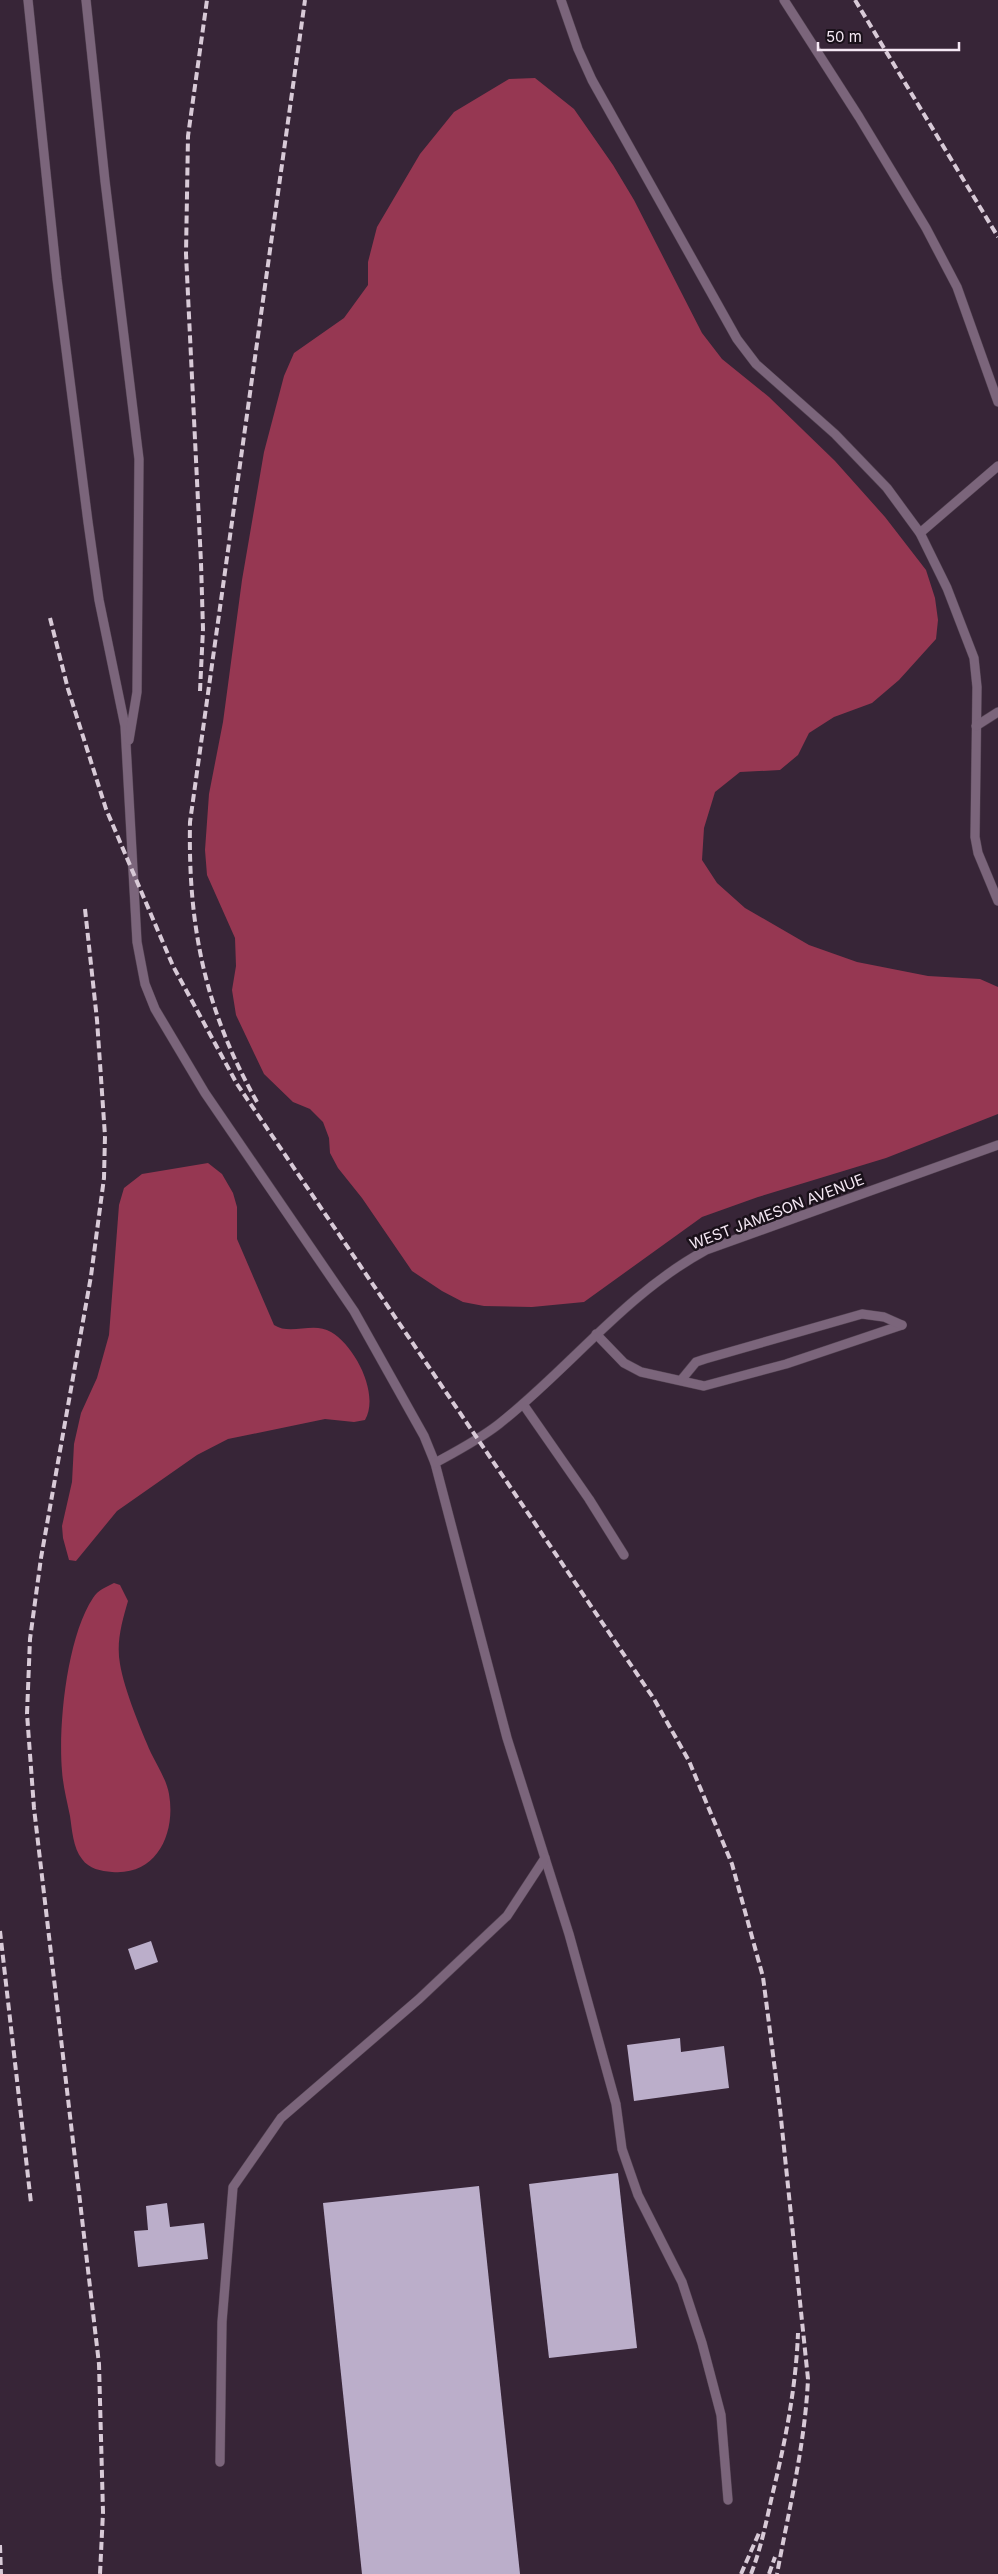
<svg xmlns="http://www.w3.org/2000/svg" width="998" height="2574" font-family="Inter,sans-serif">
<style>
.forest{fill:#963752}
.building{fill:#bbaeca}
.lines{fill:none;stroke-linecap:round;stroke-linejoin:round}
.service-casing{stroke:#524251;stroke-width:10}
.service{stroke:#7b657b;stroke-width:9}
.rail{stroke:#d8cad7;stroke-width:4;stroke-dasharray:8 4;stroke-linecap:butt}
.labels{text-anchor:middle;stroke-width:5;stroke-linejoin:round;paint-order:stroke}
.street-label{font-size:15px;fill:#f5e8f4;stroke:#1a111a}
</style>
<rect width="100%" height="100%" fill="#372537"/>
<g class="forest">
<path d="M535 78 574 109 613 165 634 200 702 333 722 359 769 397 835 461 885 517 926 570 935 598 938 620 936 639 899 680 872 703 834 717 809 733 798 755 780 770 740 772 715 792 704 828 702 860 717 883 745 908 809 945 857 962 928 976 980 979 998 987V1114L886 1158 758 1197 702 1217 584 1302 532 1307 484 1306 463 1302 442 1291 412 1271 362 1198 338 1168 330 1153 329 1138 323 1122 310 1109 293 1102 264 1074 236 1015 232 990 236 966 235 938 207 875 205 850 209 794 223 722 242 580 264 452 284 376 294 353 344 318 368 285V262L377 227 420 154 454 112 509 79Z"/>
<path d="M208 1163 222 1174 233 1193 237 1207V1239L274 1325C291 1336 313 1321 331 1332 355 1346 380 1394 365 1420L354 1422 325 1419 228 1439 197 1455 117 1511 76 1561 69 1560 63 1538 62 1526 72 1482 74 1444 81 1413 97 1378 109 1335 119 1205 124 1188 142 1174Z"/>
<path d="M114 1583 120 1585 128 1601C122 1622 116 1642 120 1664 124 1689 141 1730 151 1753 157 1765 167 1781 169 1794 176 1833 157 1876 112 1872 101 1871 89 1869 82 1859 73 1848 72 1829 70 1816 67 1801 63 1786 62 1771 58 1725 67 1637 93 1598 98 1590 106 1587 114 1583Z"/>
</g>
<g class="building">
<path d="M151 1941 158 1962 135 1970 128 1949Z"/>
<path d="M680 2038 681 2052 724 2046 729 2088 634 2101 627 2045Z"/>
<path d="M618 2173 637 2348 549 2358 529 2184Z"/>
<path d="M479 2186 520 2574H362L323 2203Z"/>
<path d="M167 2203 170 2227 204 2223 208 2259 138 2267 134 2231 148 2230 146 2206Z"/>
</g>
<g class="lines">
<defs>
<g id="service">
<path d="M28 0 57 279 88 522 99 600 125 726 137 942 145 984 155 1009 205 1093 354 1311 424 1436 435 1463 507 1738 569 1934 616 2104 622 2149 638 2195 682 2282 702 2343 721 2415 728 2500"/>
<path d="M86 0 105 181 139 459 137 692 129 740"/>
<path d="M561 0 578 49 592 80 737 339 756 364 835 434 887 488 920 533 947 588 974 658 977 687 975 837 978 853 998 901"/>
<path d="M784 0 859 117 926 228 957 287 998 402"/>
<path d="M920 533 998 466"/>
<path d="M976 726 998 712"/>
<path d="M596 1334 624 1363 641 1372 704 1386 786 1364 902 1325"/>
<path d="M682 1379 696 1362 705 1359 862 1314 884 1317 902 1325"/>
<path d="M523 1404 589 1499 624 1555"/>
<path d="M435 1463C457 1451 480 1439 499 1424 570 1368 625 1294 706 1250L998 1145"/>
<path d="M220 2462 222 2322 233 2187 281 2118 419 1999 507 1916 545 1858"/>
</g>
</defs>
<use href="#service" class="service-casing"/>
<use href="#service" class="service"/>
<g class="rail">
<path d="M855 0 998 237"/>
<path d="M50 618 68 689 106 809 173 966 237 1084 654 1699 689 1761 732 1864 763 1977 780 2109 808 2379C805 2445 789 2509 777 2574"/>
<path d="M200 691 203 629 201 563 186 254 188 136 207 0"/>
<path d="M85 909 97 1020 105 1136 104 1178 91 1276 41 1558 30 1639 27 1714 34 1808 99 2364 103 2512 100 2574"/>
<path d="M257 1102C205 1010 188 927 190 822L305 0"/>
<path d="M0 1931 31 2203"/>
<path d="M0 2545 1 2574"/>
<path d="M741 2574 759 2533"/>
<path d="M751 2574C761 2548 766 2523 772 2496 785 2443 796 2388 798 2333"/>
<path d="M769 2574 775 2557"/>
</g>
</g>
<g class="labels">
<g class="street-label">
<text transform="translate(777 1212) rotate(-21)" y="5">WEST JAMESON AVENUE</text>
</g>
</g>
<path d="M818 42v8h141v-8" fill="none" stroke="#f5e8f4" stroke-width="2.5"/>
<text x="826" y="42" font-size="15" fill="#f5e8f4" stroke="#1a111a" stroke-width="4" paint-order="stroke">50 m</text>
</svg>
